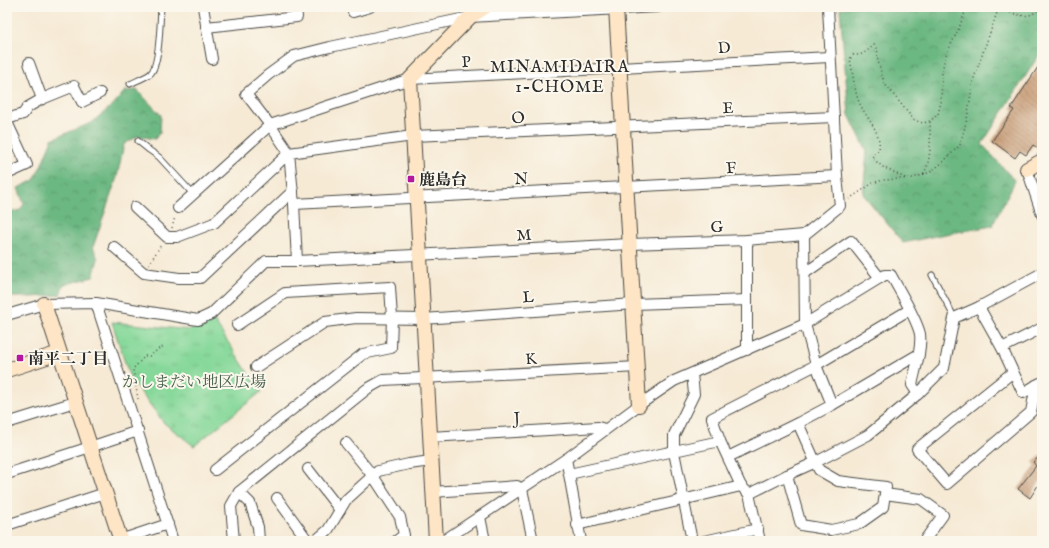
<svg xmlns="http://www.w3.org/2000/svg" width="1049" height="548" font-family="'IM FELL English','Noto Serif JP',serif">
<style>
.grass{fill:url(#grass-tufts);stroke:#588262}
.forest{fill:url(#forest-crowns);stroke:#4c7256}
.building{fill:url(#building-back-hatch)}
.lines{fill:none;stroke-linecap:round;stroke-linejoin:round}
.lane-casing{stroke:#494844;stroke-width:7}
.street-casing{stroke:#494844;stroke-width:12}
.secondary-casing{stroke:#494844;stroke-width:16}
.path{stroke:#494844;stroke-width:1.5;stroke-dasharray:1 3;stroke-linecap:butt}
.lane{stroke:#fff;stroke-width:5}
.street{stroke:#fff;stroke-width:10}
.secondary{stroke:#fde5c5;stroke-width:14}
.poi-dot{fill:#b5179e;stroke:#fbf7ec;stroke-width:1.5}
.labels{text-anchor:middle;stroke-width:4;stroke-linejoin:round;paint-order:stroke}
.street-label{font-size:16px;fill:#2b2b2b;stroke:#fbf7ec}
.poi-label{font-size:16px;font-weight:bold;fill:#2b2b2b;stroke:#fbf7ec;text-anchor:start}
.park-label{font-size:16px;fill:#465f4c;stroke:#fbf7ec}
.neighbourhood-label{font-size:17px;letter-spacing:1px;fill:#2b2b2b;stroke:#fbf7ec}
</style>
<defs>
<pattern id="grass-tufts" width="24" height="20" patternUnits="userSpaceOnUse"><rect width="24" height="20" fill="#86d89a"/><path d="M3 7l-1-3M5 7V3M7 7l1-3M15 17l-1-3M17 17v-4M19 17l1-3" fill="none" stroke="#74ba85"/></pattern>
<pattern id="forest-crowns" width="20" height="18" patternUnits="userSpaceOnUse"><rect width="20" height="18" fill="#6cb882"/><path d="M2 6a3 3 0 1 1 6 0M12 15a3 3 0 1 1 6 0" fill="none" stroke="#59966b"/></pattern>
<pattern id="building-back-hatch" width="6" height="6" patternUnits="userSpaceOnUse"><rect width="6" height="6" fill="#cba17d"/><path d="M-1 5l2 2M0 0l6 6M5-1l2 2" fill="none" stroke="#a58367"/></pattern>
</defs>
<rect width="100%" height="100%" fill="#fbf7ec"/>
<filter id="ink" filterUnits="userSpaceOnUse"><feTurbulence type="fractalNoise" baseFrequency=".025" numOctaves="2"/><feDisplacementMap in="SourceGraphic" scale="8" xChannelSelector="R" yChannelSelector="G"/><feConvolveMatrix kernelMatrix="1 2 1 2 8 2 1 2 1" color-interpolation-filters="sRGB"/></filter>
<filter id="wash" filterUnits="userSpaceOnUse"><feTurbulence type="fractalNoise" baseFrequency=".012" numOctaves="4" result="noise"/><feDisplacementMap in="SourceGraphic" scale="16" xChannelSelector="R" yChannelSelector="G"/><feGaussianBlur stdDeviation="0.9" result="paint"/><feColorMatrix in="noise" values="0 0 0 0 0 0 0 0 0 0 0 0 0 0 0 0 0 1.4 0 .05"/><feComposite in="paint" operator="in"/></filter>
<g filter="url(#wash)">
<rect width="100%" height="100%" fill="#f6ead5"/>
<path class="grass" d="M214 321 261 392 194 446 164 423 130 378 112 322 189 330Z"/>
<g class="forest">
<path d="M847 7H1042V52H1041L982 144 1015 181 992 226 940 235 903 243 863 194 867 151 849 115 840 9Z"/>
<path d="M137 90 161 115 160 132 155 139 138 136 124 144 117 177 93 247 98 259 93 277 63 285 60 295 31 297H10L7 295V213L20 210 24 204 18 188 34 180 41 166 52 139 91 123 114 104 125 91Z"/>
</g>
<g id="blocks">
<g class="building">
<path d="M1042 61V151L1033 145 1026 155 1020 151 1015 158 992 141 1014 110 1011 108Z"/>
<path d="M1042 455V479L1030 498 1018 489 1036 466 1033 462Z"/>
</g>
</g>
</g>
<g filter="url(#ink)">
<use href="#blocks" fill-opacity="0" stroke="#494844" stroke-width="1"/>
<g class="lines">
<defs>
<g id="lane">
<path d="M130 84C136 81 144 78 150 74 160 66 160 21 161 7"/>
<path d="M138 141 149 150 159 157 193 194"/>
<path d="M932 275 951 311 954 318"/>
</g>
<g id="street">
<path d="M203 7 212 59"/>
<path d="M353 12 370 7"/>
<path d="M206 27 297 17 296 7"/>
<path d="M29 63 42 99"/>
<path d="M7 119 23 114 28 107 42 99 74 86 82 102 100 93"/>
<path d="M7 122 27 165 7 174"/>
<path d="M289 153 413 136 834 117"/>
<path d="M1027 169 1042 215"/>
<path d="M294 204 837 176"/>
<path d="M135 207 167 237H177L214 223 289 153"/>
<path d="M178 208 270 125 410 79 830 57"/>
<path d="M804 235 840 206 837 176 828 7"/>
<path d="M804 235 805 324 816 365 832 405"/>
<path d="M747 240V350"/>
<path d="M114 247 144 273 179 278H200L293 191"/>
<path d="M297 261 294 204 289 153 270 125 246 94 268 75 294 56 330 47 470 17 658 7"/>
<path d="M805 273 851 241 880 278 885 275H891C899 290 917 319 920 334 922 349 915 370 912 385L918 394 944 368 954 318 979 307 1042 273"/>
<path d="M96 303 173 541"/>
<path d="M979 307 1002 348 1023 393 1040 383"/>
<path d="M7 315 44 304 96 303 198 320 211 314 266 261H297L630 244 747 240 804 235"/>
<path d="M1002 348 1042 328"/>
<path d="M256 367 325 322 356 318 423 319 634 304 747 300"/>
<path d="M1013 372 917 449 947 484 1031 412 1036 385"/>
<path d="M7 423 75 402"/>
<path d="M430 437 598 427 605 429"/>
<path d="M346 443 373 476 400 517 404 535 396 541"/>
<path d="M728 457 798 423 832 405 919 354"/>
<path d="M566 459 569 474 581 541"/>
<path d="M308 469 340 510"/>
<path d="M215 470 363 354 391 348 392 318 390 287 285 293 237 325"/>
<path d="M7 474 90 447 138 431"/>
<path d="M569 474 720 441"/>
<path d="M787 475 801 525 831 530 859 524 883 507 886 487 838 481 819 470 798 423"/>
<path d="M239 492 367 389 383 380 638 367"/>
<path d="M433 492 517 486 522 489 533 541"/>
<path d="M749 494 787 475 816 462 868 435 918 394"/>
<path d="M885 494 921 499 943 515 924 541"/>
<path d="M277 498 308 541"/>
<path d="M480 517 485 541"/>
<path d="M7 525 105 493"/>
<path d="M577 525 741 486"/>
<path d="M120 540 168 524"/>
<path d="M234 541 231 506 239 492 250 503 258 527 259 541"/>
<path d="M315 541 328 530 346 500 378 471 409 464 431 461"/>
<path d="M443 541 566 459 639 405 674 381 805 324 880 278"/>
<path d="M692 541 674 452V435L694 394 692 374"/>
<path d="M704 541 758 529"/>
<path d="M760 541 749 494 741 486 720 441 712 418 816 365 909 310"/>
</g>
<g id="secondary">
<path d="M616 7 639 405"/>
<path d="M1027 169 1042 161"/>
<path d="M44 304 121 541"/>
<path d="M7 370 59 353"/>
<path d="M436 541 410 79 470 17 485 7"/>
</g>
</defs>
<use href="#lane" class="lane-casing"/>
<use href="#street" class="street-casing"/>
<use href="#secondary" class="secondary-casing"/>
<g class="path">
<path d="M999 8C1015 14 1028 22 1041 7"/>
<path d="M924 174C932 157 930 139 930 121"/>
<path d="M905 178 883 167 872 158 874 153 879 150C882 132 866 118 859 102 854 90 853 72 850 59L853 55C863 56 867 51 874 45L878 49 877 57 884 83 914 120 923 123 930 121 938 114 941 102 942 72 945 57 959 28 967 7"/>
<path d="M849 199 873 183 883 180 914 178 930 172 942 163 960 145 967 119 973 81 999 7"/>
<path d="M172 228 175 217"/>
<path d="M149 264 161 245"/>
<path d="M138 399 133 369 145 356H150L161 347 165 348"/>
</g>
<use href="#lane" class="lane"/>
<use href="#street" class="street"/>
<use href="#secondary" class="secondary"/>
</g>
</g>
<g class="poi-dot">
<rect x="407" y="175" width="8" height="8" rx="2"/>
<rect x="16" y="354" width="8" height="8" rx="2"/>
</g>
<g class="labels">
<g class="street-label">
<text transform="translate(724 47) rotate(-3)" y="6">D</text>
<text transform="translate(466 61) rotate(-3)" y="6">P</text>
<text transform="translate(728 107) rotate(-3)" y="6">E</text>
<text transform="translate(518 117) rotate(-3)" y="6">O</text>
<text transform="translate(731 167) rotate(-3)" y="6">F</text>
<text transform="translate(521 178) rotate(-3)" y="6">N</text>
<text transform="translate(717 226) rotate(-2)" y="6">G</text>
<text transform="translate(524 234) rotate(-3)" y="6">M</text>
<text transform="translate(528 296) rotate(-4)" y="6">L</text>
<text transform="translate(531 358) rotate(-3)" y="6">K</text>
<text transform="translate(517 417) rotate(-3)" y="6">J</text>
</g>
<g class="poi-label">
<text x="419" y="185">鹿島台</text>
<text x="28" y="364">南平二丁目</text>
</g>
<g class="park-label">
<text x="194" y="387">かしまだい地区広場</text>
</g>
<g class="neighbourhood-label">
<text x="560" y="72">MINAMIDAIRA<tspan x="560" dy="20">1-CHOME</tspan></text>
</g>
</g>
<rect width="1049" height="548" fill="none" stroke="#fbf7ec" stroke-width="24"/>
</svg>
